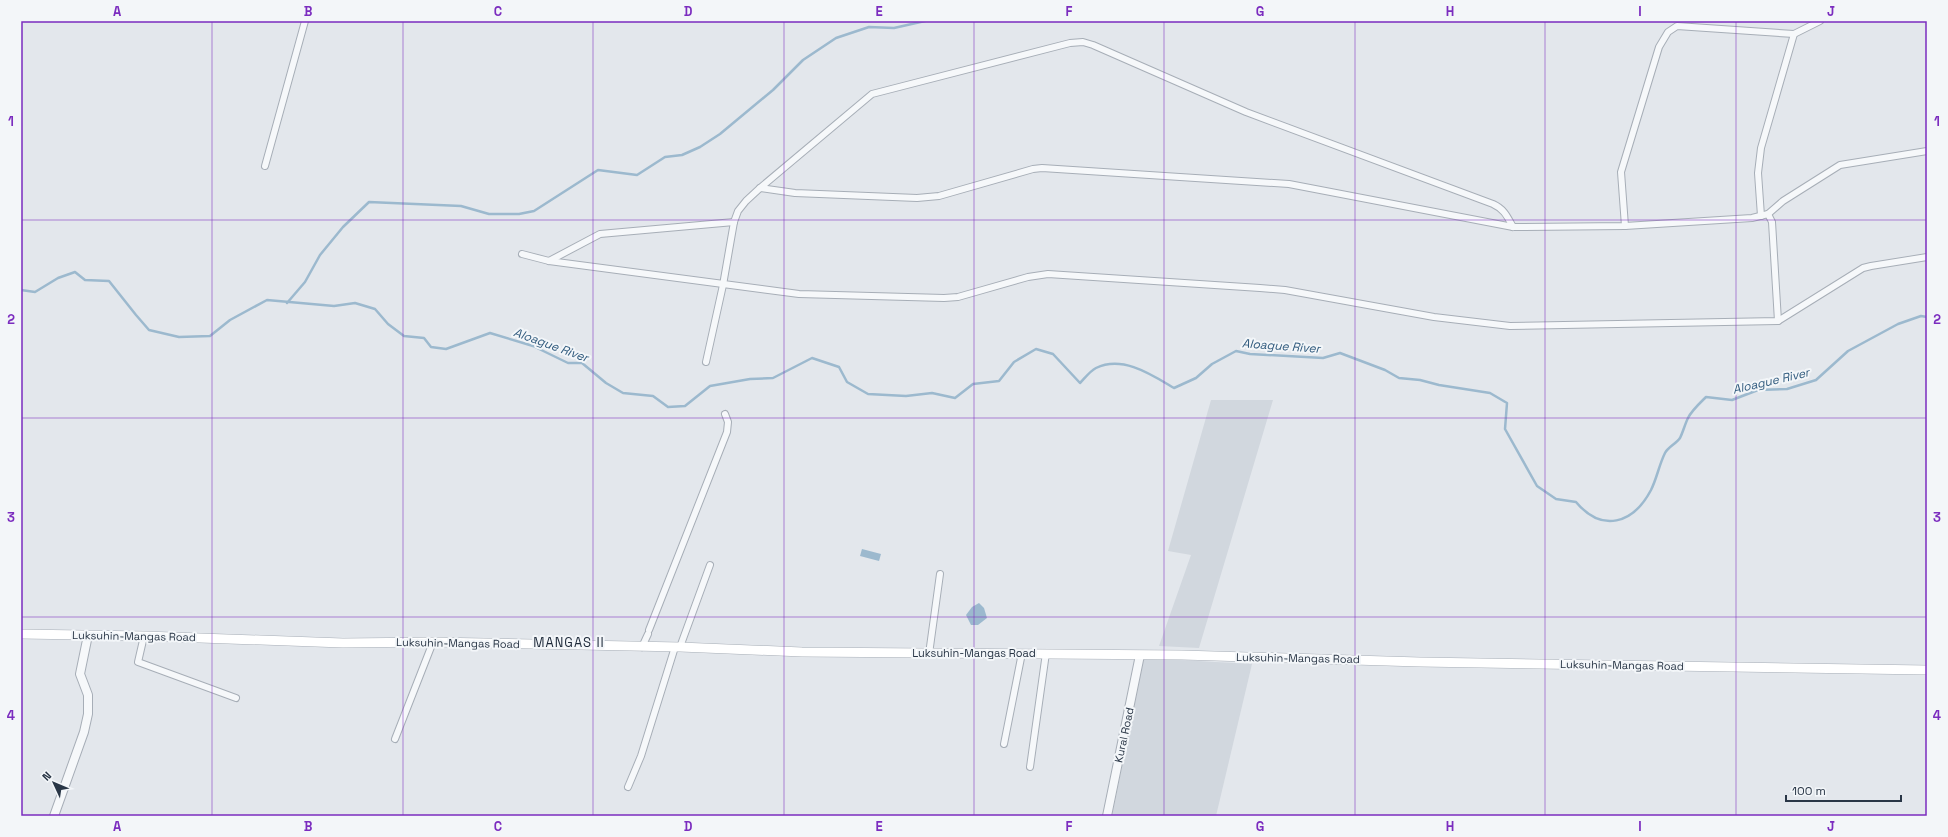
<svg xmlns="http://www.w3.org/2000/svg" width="1948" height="837" font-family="'Space Grotesk',sans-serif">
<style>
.built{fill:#d1d7de}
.water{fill:#9cb9ce}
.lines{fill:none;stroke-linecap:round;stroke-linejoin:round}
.stream{stroke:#9cb9ce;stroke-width:2.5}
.minor-casing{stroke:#a7aeb7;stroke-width:8}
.tertiary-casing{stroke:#a7aeb7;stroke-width:10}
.secondary-casing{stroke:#a7aeb7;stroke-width:10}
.minor{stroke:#f6f8fa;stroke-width:6}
.tertiary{stroke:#f6f8fa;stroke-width:8}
.secondary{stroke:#fff;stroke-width:9}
.grid{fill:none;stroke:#7b2cbf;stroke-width:1;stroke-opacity:0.55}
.labels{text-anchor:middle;stroke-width:4;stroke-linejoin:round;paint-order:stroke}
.street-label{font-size:11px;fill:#293646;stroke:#f3f6f9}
.water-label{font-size:12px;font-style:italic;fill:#305a7d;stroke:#f3f6f9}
.quarter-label{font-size:13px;letter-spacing:1px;fill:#1b2737;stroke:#f3f6f9}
.neatline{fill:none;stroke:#7b2cbf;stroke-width:1.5}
.grid-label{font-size:13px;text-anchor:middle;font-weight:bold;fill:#7b2cbf}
</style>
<rect width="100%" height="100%" fill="#e3e7ec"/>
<g class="built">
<path d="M1211 400H1273L1199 648 1159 646 1191 555 1168 551Z"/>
<path d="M1144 658 1252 664 1216 816H1112Z"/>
</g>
<g class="water">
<path d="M862 549 881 554 879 561 860 556Z"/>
<path d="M979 603 984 608 987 618 978 625H971L966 615 972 607Z"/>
</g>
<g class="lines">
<g class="stream">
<path d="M21 290 35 292 58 278 75 272 85 280 109 281 136 315 149 330 179 337 210 336 230 320 267 300 334 306 355 303 375 309 388 324 404 336 424 338 431 347 446 349 490 333 533 346 568 363H582L606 383 623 393 653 396 668 407 685 406 710 386 750 379 773 378 812 358 839 367 847 382 868 394 906 396 932 393 955 398 973 384 999 381 1014 362 1036 349 1053 354 1080 383C1085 378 1090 371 1096 368 1123 355 1152 375 1174 388L1196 378 1212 364 1236 351 1250 354 1323 358 1340 353 1385 370 1399 378 1420 380 1439 385 1490 393 1507 403 1505 429 1537 486 1556 499 1576 502C1602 533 1633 524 1651 490 1657 478 1659 465 1665 453 1668 447 1676 444 1680 438 1683 432 1685 424 1688 418 1692 410 1700 403 1706 397L1732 400 1758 390 1787 389 1816 380 1848 351 1898 324 1921 316 1927 317"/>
<path d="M287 303 305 282 320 255 343 227 369 202 461 206 489 214H519L534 211 598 170 637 175 665 157 682 155 700 147 720 134 773 90 803 60 836 38 869 27 894 28 925 21"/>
</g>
<defs>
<g id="minor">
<path d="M265 166 305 21"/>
<path d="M760 188 795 193 917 198 939 196 1033 169 1042 168 1289 184 1513 227 1625 226 1752 218 1768 214 1783 201 1840 165 1927 151"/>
<path d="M1768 214 1772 222 1778 321"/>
<path d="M1761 216 1758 173 1761 148 1794 34"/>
<path d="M1625 226 1621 172 1659 47 1668 32 1677 26 1794 34 1820 21"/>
<path d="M522 254 549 261 799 294 944 298 958 297 1028 277 1048 274 1260 288 1285 290 1434 317 1510 326 1778 321 1863 268 1871 266 1927 257"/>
<path d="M549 261 600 234 734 222"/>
<path d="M706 362 723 285 734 222 738 211 746 201 760 188 872 94 1070 43 1083 42 1093 45 1246 112 1493 204C1504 209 1507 216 1513 227"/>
<path d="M649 630 727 432 728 422 725 414"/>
<path d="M144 636 138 662 236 698"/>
<path d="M642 647 648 634"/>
<path d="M680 647 710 565"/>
<path d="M929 654 940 574"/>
<path d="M395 739 433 642"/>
<path d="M1004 744 1022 653"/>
<path d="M1030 767 1046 653"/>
<path d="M628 787 641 756 675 647"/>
</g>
<g id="tertiary">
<path d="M54 816 84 732 88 714V695L80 674 88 635"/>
<path d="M1107 816 1140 655"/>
</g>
<path id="secondary" d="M21 634 144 636 343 643 433 642 680 647 802 652 1182 655 1420 662 1927 670"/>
</defs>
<use href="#minor" class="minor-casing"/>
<use href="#tertiary" class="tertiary-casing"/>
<use href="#secondary" class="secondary-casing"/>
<use href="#minor" class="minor"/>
<use href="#tertiary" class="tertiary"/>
<use href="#secondary" class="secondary"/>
</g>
<path class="grid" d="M212 21V816M403 21V816M593 21V816M784 21V816M974 21V816M1164 21V816M1355 21V816M1545 21V816M1736 21V816M21 220H1927M21 418H1927M21 617H1927"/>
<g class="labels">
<g class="street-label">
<text transform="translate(134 636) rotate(1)" y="4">Luksuhin-Mangas Road</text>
<text transform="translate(458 643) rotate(1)" y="4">Luksuhin-Mangas Road</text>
<text x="974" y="657">Luksuhin-Mangas Road</text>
<text transform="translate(1298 658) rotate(1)" y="4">Luksuhin-Mangas Road</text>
<text transform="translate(1622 665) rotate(1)" y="4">Luksuhin-Mangas Road</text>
<text transform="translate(1124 735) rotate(-78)" y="4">Kural Road</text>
</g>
<g class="water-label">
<text transform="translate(551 345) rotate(20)" y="4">Aloague River</text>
<text transform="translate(1281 346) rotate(4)" y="4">Aloague River</text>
<text transform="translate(1771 381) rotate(-13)" y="4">Aloague River</text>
</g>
<g class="quarter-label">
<text x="569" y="647">MANGAS II</text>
</g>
</g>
<rect width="1948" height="837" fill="none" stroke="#f3f6f9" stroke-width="44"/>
<g transform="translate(54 783) rotate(314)" stroke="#f3f6f9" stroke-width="3" paint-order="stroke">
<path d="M0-3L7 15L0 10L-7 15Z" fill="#293646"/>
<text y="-6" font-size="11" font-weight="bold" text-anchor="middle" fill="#293646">N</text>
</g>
<path d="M1786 795v6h115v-6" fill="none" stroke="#293646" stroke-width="2"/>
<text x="1792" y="795" font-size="12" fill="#293646" stroke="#f3f6f9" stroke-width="3" paint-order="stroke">100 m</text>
<rect x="22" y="22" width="1904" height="793" class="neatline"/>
<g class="grid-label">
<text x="117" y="16">A</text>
<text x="308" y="16">B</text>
<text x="498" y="16">C</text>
<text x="688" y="16">D</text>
<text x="879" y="16">E</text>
<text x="1069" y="16">F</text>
<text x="1260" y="16">G</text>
<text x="1450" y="16">H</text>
<text x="1640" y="16">I</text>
<text x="1831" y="16">J</text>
<text x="11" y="126">1</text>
<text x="1937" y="126">1</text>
<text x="11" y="324">2</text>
<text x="1937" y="324">2</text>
<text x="11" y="522">3</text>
<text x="1937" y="522">3</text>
<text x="11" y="720">4</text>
<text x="1937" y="720">4</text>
<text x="117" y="831">A</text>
<text x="308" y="831">B</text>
<text x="498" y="831">C</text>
<text x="688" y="831">D</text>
<text x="879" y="831">E</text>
<text x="1069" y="831">F</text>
<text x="1260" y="831">G</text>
<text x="1450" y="831">H</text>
<text x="1640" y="831">I</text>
<text x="1831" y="831">J</text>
</g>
</svg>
